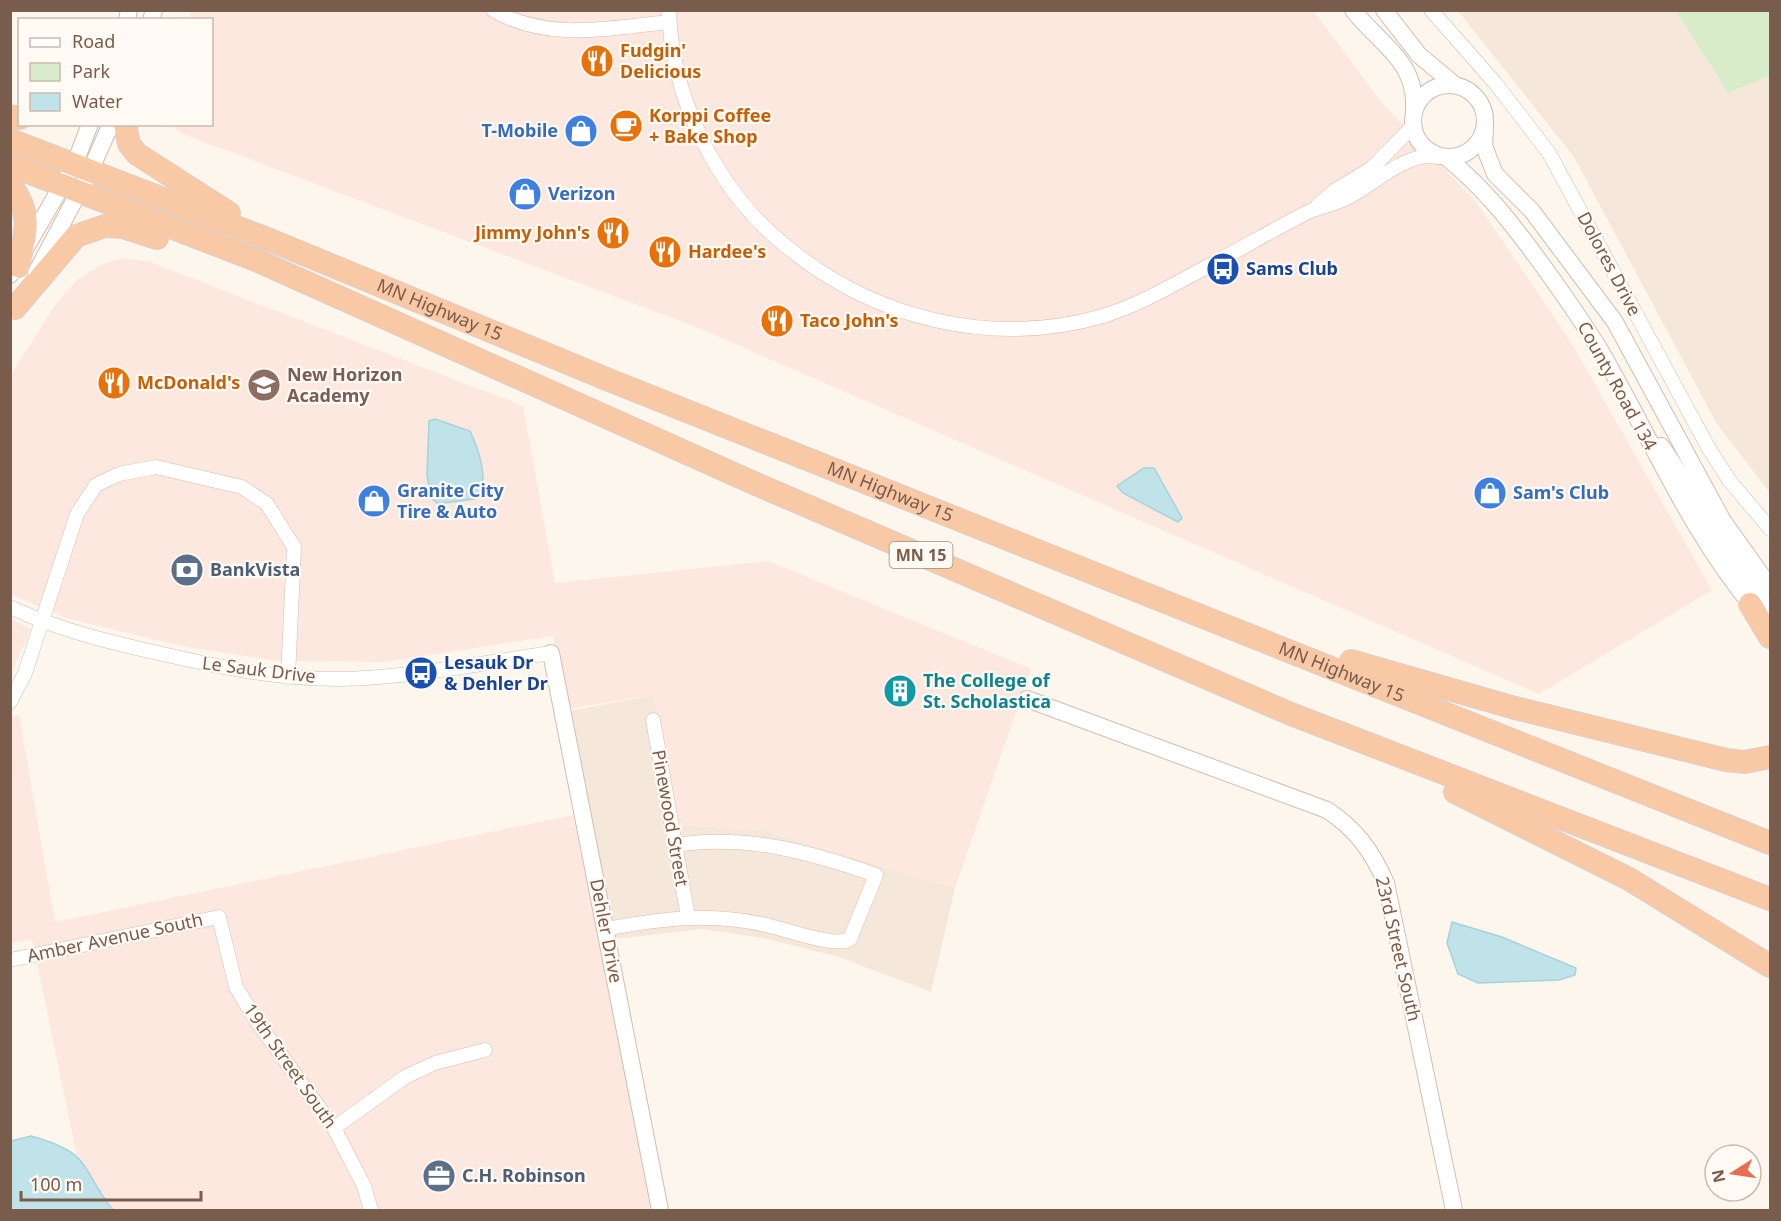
<svg xmlns="http://www.w3.org/2000/svg" width="1781" height="1221" font-family="'Noto Sans',sans-serif">
<style>
.residential{fill:#f5e8da}
.commercial{fill:#fde8e0}
.green{fill:#d8ecc9}
.water{fill:#bfe3e8;stroke:#a5d3da;stroke-width:1.5}
.lines{fill:none;stroke-linecap:round;stroke-linejoin:round}
.minor-casing{stroke:#d1beb0;stroke-width:15}
.tertiary-casing{stroke:#d1beb0;stroke-width:18}
.trunk-casing{stroke:#dad1cd;stroke-width:24}
.minor{stroke:#fff;stroke-width:14}
.tertiary{stroke:#fff;stroke-width:16}
.trunk{stroke:#f9c8a4;stroke-width:22}
.labels{text-anchor:middle;stroke-width:4.5;stroke-linejoin:round;paint-order:stroke}
.shield{fill:#fffaf3;stroke:#a28b7f;stroke-width:1.5}
.shield-label{font-size:16px;font-weight:bold;fill:#7a5c4d}
.food-label{font-size:18px;font-weight:bold;fill:#c56008;stroke:#fffaf3;text-anchor:start}
.shop-label{font-size:18px;font-weight:bold;fill:#366cbe;stroke:#fffaf3;text-anchor:start}
.street-label{font-size:18px;fill:#7a5c4d;stroke:#fffaf3}
.transit-label{font-size:18px;font-weight:bold;fill:#164399;stroke:#fffaf3;text-anchor:start}
.education-label{font-size:18px;font-weight:bold;fill:#785e54;stroke:#fffaf3;text-anchor:start}
.service-label{font-size:18px;font-weight:bold;fill:#4e5e75;stroke:#fffaf3;text-anchor:start}
.culture-label{font-size:18px;font-weight:bold;fill:#0d838f;stroke:#fffaf3;text-anchor:start}
</style>
<rect width="100%" height="100%" fill="#fdf6ec"/>
<g class="residential">
<path d="M1458 11H1676L1728 93 1770 76V493L1717 424 1574 157Z"/>
<path d="M653 695 678 825 762 830 955 888 931 992 839 957 763 938 702 929 599 941 555 714Z"/>
</g>
<g class="commercial">
<path d="M192 11H1314L1381 102 1476 202 1569 339 1712 590 1539 694 696 327 180 133 171 125 212 124V20L189 19Z"/>
<path d="M124 258 150 262 523 406 555 583 768 561 1031 669 955 888 762 830 678 825 653 695 568 709 553 636 384 662 277 661 182 646 66 618 11 594 10 376 55 305 77 280 104 263Z"/>
<path d="M11 619 31 629 11 674Z"/>
<path d="M19 715 55 922 573 815 655 1210H88L32 939 11 943 10 717Z"/>
</g>
<path class="green" d="M1676 11H1770V76L1728 93Z"/>
<g class="water">
<path d="M435 419 470 431C479 450 488 478 480 498L438 504 431 498 427 475 429 421Z"/>
<path d="M1144 468H1154L1182 518 1178 522 1123 493 1117 486Z"/>
<path d="M1452 922 1502 937 1576 968 1575 975 1559 980 1478 983 1458 974 1447 943Z"/>
<path d="M31 1136C93 1153 79 1167 113 1210H11V1141Z"/>
</g>
<g class="lines">
<defs>
<g id="minor">
<path d="M493 10C548 42 609 28 669 22"/>
<path d="M669 10C671 99 718 192 787 247 875 319 992 348 1103 316 1142 304 1178 282 1214 263 1246 246 1278 227 1310 211 1321 207 1332 204 1343 200 1369 188 1393 163 1421 157 1426 155 1434 157 1440 157"/>
<path d="M1431 10 1496 84 1549 153 1708 447 1729 480 1770 529"/>
<path d="M1318 205 1336 190 1372 168 1413 126"/>
<path d="M10 607C61 631 113 643 167 655 223 668 280 679 338 679 409 678 481 663 551 653"/>
<path d="M10 702 25 673 77 514 96 485 119 474 156 467 242 487 267 504 294 547 288 677"/>
<path d="M653 720 688 917"/>
<path d="M606 929C664 918 712 912 770 926 788 930 836 948 850 939L876 875C810 852 746 834 676 845"/>
<path d="M10 960 219 917 236 987 258 1023 334 1128 364 1186 371 1210"/>
<path d="M334 1128 405 1077 435 1063 485 1050"/>
</g>
<g id="tertiary">
<path d="M1353 10C1381 46 1417 61 1414 110"/>
<path d="M1384 10 1419 55 1455 85"/>
<path d="M127 20 129 10"/>
<path d="M151 20 154 10"/>
<circle cx="1449" cy="121" r="36"/>
<path d="M1485 127 1484 146 1495 174 1532 211 1615 322 1723 521 1770 587"/>
<path d="M1447 158C1484 188 1510 221 1538 259 1561 291 1584 322 1604 357 1654 444 1692 536 1758 613"/>
<path d="M36 273 91 169 111 124"/>
<path d="M10 275 75 163 90 124"/>
<path d="M1661 446C1699 499 1724 561 1770 609"/>
<path d="M551 653 660 1210"/>
<path d="M1027 699 1327 810C1356 829 1372 851 1386 883L1454 1210"/>
</g>
<g id="trunk">
<path d="M10 116 20 118"/>
<path d="M125 124 129 144 137 154 229 213"/>
<path id="s1" d="M10 140 270 240 609 380 1770 843"/>
<path d="M10 165 256 260 756 484 1291 714 1770 899"/>
<path d="M10 184C33 215 26 231 18 266"/>
<path d="M15 308 76 236 105 226 123 227 157 238"/>
<path d="M1750 604 1770 637"/>
<path d="M1351 661 1515 708 1726 760 1744 762 1770 757"/>
<path d="M1455 792 1629 879 1770 966"/>
</g>
</defs>
<use href="#minor" class="minor-casing"/>
<use href="#tertiary" class="tertiary-casing"/>
<use href="#trunk" class="trunk-casing"/>
<use href="#minor" class="minor"/>
<use href="#tertiary" class="tertiary"/>
<use href="#trunk" class="trunk"/>
</g>
<defs>
<symbol id="restaurant-disc" viewBox="-11 -11 22 22"><circle r="9.5" fill="#e8710a" stroke="#fffaf3"/><path d="M-5-6h1v4h1v-4h1v4h1v-4h1v5L-1.5 .5V6h-2V.5L-5-1ZM5-6V6H3V1.5H1.5Q1.5-4 5-6Z" fill="#fff"/></symbol>
<symbol id="cafe-disc" viewBox="-11 -11 22 22"><circle r="9.5" fill="#e8710a" stroke="#fffaf3"/><path d="M-5.5-4.5H6V0H3Q3 3.5 0 3.5H-2.5Q-5.5 3.5-5.5 0ZM3-3.2v2h1.7v-2ZM-6 4.5H4V6H-6Z" fill="#fff"/></symbol>
<symbol id="shop-disc" viewBox="-11 -11 22 22"><circle r="9.5" fill="#3f7fe0" stroke="#fffaf3"/><path d="M-5-2.5h2.3a2.7 3.5 0 0 1 5.4 0H5L5.5 6h-11ZM-1.5-2.5h3a1.5 2.3 0 0 0-3 0Z" fill="#fff"/></symbol>
<symbol id="bus-disc" viewBox="-11 -11 22 22"><circle r="9.5" fill="#1a4fb4" stroke="#fffaf3"/><path d="M-5-6H5V4H4V6H2V4H-2V6H-4V4H-5ZM-3.5-4V0h7V-4ZM-3.5 1.2v1.5H-2V1.2ZM2 1.2v1.5H3.5V1.2Z" fill="#fff"/></symbol>
<symbol id="school-disc" viewBox="-11 -11 22 22"><circle r="9.5" fill="#8d6e63" stroke="#fffaf3"/><path d="M0-5L7-2L0 1L-7-2ZM-4 1L0 2.5L4 1V4Q0 6-4 4Z" fill="#fff"/></symbol>
<symbol id="bank-disc" viewBox="-11 -11 22 22"><circle r="9.5" fill="#5c6f8a" stroke="#fffaf3"/><path d="M-6-4H6V4H-6ZM0-2.3a2.3 2.3 0 1 0 0 4.6a2.3 2.3 0 1 0 0-4.6Z" fill="#fff"/></symbol>
<symbol id="building-disc" viewBox="-11 -11 22 22"><circle r="9.5" fill="#0f9aa8" stroke="#fffaf3"/><path d="M-4-6H4V6H1V3H-1V6H-4ZM-2.5-4.3h1.7v1.8h-1.7ZM.8-4.3h1.7v1.8H.8ZM-2.5-1h1.7V.8h-1.7ZM.8-1h1.7V.8H.8Z" fill="#fff"/></symbol>
<symbol id="office-disc" viewBox="-11 -11 22 22"><circle r="9.5" fill="#5c6f8a" stroke="#fffaf3"/><path d="M-6-3h4V-5.5h4V-3h4V5H-6ZM-1-4.5V-3h2v-1.5ZM-6 0V1H6V0Z" fill="#fff"/></symbol>
</defs>
<g fill-rule="evenodd">
<use href="#restaurant-disc" x="578" y="42" width="38" height="38"/>
<use href="#cafe-disc" x="607" y="107" width="38" height="38"/>
<use href="#shop-disc" x="562" y="112" width="38" height="38"/>
<use href="#shop-disc" x="506" y="175" width="38" height="38"/>
<use href="#restaurant-disc" x="594" y="214" width="38" height="38"/>
<use href="#restaurant-disc" x="646" y="233" width="38" height="38"/>
<use href="#bus-disc" x="1204" y="250" width="38" height="38"/>
<use href="#restaurant-disc" x="758" y="302" width="38" height="38"/>
<use href="#restaurant-disc" x="95" y="364" width="38" height="38"/>
<use href="#school-disc" x="245" y="366" width="38" height="38"/>
<use href="#shop-disc" x="1471" y="474" width="38" height="38"/>
<use href="#shop-disc" x="355" y="482" width="38" height="38"/>
<use href="#bank-disc" x="168" y="551" width="38" height="38"/>
<use href="#bus-disc" x="402" y="654" width="38" height="38"/>
<use href="#building-disc" x="881" y="672" width="38" height="38"/>
<use href="#office-disc" x="420" y="1157" width="38" height="38"/>
</g>
<g class="labels">
<rect class="shield" x="889.5" y="542" width="63" height="26" rx="4.5"/>
<g class="shield-label">
<text x="921" y="561">MN 15</text>
</g>
<g class="food-label">
<text x="620" y="57">Fudgin'<tspan x="620" dy="21">Delicious</tspan></text>
<text x="649" y="122">Korppi Coffee<tspan x="649" dy="21">+ Bake Shop</tspan></text>
<text x="590" y="239" text-anchor="end">Jimmy John's</text>
<text x="688" y="258">Hardee's</text>
<text x="800" y="327">Taco John's</text>
<text x="137" y="389">McDonald's</text>
</g>
<g class="shop-label">
<text x="558" y="137" text-anchor="end">T-Mobile</text>
<text x="548" y="200">Verizon</text>
<text x="397" y="497">Granite City<tspan x="397" dy="21">Tire &amp; Auto</tspan></text>
<text x="1513" y="499">Sam's Club</text>
</g>
<g class="street-label">
<text transform="translate(1609 264) rotate(62)" y="6">Dolores Drive</text>
<text dy="6" stroke="none"><textPath href="#s1" startOffset="462">MN Highway 15</textPath></text>
<text transform="translate(1617 386) rotate(61)" y="6">County Road 134</text>
<text dy="6" stroke="none"><textPath href="#s1" startOffset="948">MN Highway 15</textPath></text>
<text transform="translate(259 670) rotate(7)" y="6">Le Sauk Drive</text>
<text dy="6" stroke="none"><textPath href="#s1" startOffset="1434">MN Highway 15</textPath></text>
<text transform="translate(670 818) rotate(80)" y="6">Pinewood Street</text>
<text transform="translate(606 931) rotate(79)" y="6">Dehler Drive</text>
<text transform="translate(115 938) rotate(-12)" y="6">Amber Avenue South</text>
<text transform="translate(1398 949) rotate(77)" y="6">23rd Street South</text>
<text transform="translate(290 1066) rotate(55)" y="6">19th Street South</text>
</g>
<g class="transit-label">
<text x="1246" y="275">Sams Club</text>
<text x="444" y="669">Lesauk Dr<tspan x="444" dy="21">&amp; Dehler Dr</tspan></text>
</g>
<g class="education-label">
<text x="287" y="381">New Horizon<tspan x="287" dy="21">Academy</tspan></text>
</g>
<g class="service-label">
<text x="210" y="576">BankVista</text>
<text x="462" y="1182">C.H. Robinson</text>
</g>
<g class="culture-label">
<text x="923" y="687">The College of<tspan x="923" dy="21">St. Scholastica</tspan></text>
</g>
</g>
<rect width="1781" height="1221" fill="none" stroke="#7a5c4d" stroke-width="24"/>
<rect x="18" y="18" width="195" height="108" fill="#fffaf3" stroke="#cabbb1" stroke-width="1.5"/>
<rect x="30" y="38" width="30" height="9" fill="#ffffff" stroke="#cabbb1" stroke-width="1.5"/>
<text x="72" y="48" font-size="18" fill="#7a5c4d">Road</text>
<rect x="30" y="63" width="30" height="18" fill="#d8ecc9" stroke="#cabbb1" stroke-width="1.5"/>
<text x="72" y="78" font-size="18" fill="#7a5c4d">Park</text>
<rect x="30" y="93" width="30" height="18" fill="#bfe3e8" stroke="#cabbb1" stroke-width="1.5"/>
<text x="72" y="108" font-size="18" fill="#7a5c4d">Water</text>
<g transform="translate(1733 1173) rotate(258)"><circle r="28" fill="#fffaf3" stroke="#cabbb1" stroke-width="1.5"/>
<path d="M0-4.5L10 22L0 15L-10 22Z" fill="#e76f51"/>
<text y="-9" font-size="16" font-weight="bold" text-anchor="middle" fill="#7a5c4d">N</text>
</g>
<path d="M21 1191v9h180v-9" fill="none" stroke="#7a5c4d" stroke-width="3"/>
<text x="30" y="1191" font-size="18" fill="#7a5c4d" stroke="#fffaf3" stroke-width="4.5" paint-order="stroke">100 m</text>
</svg>
